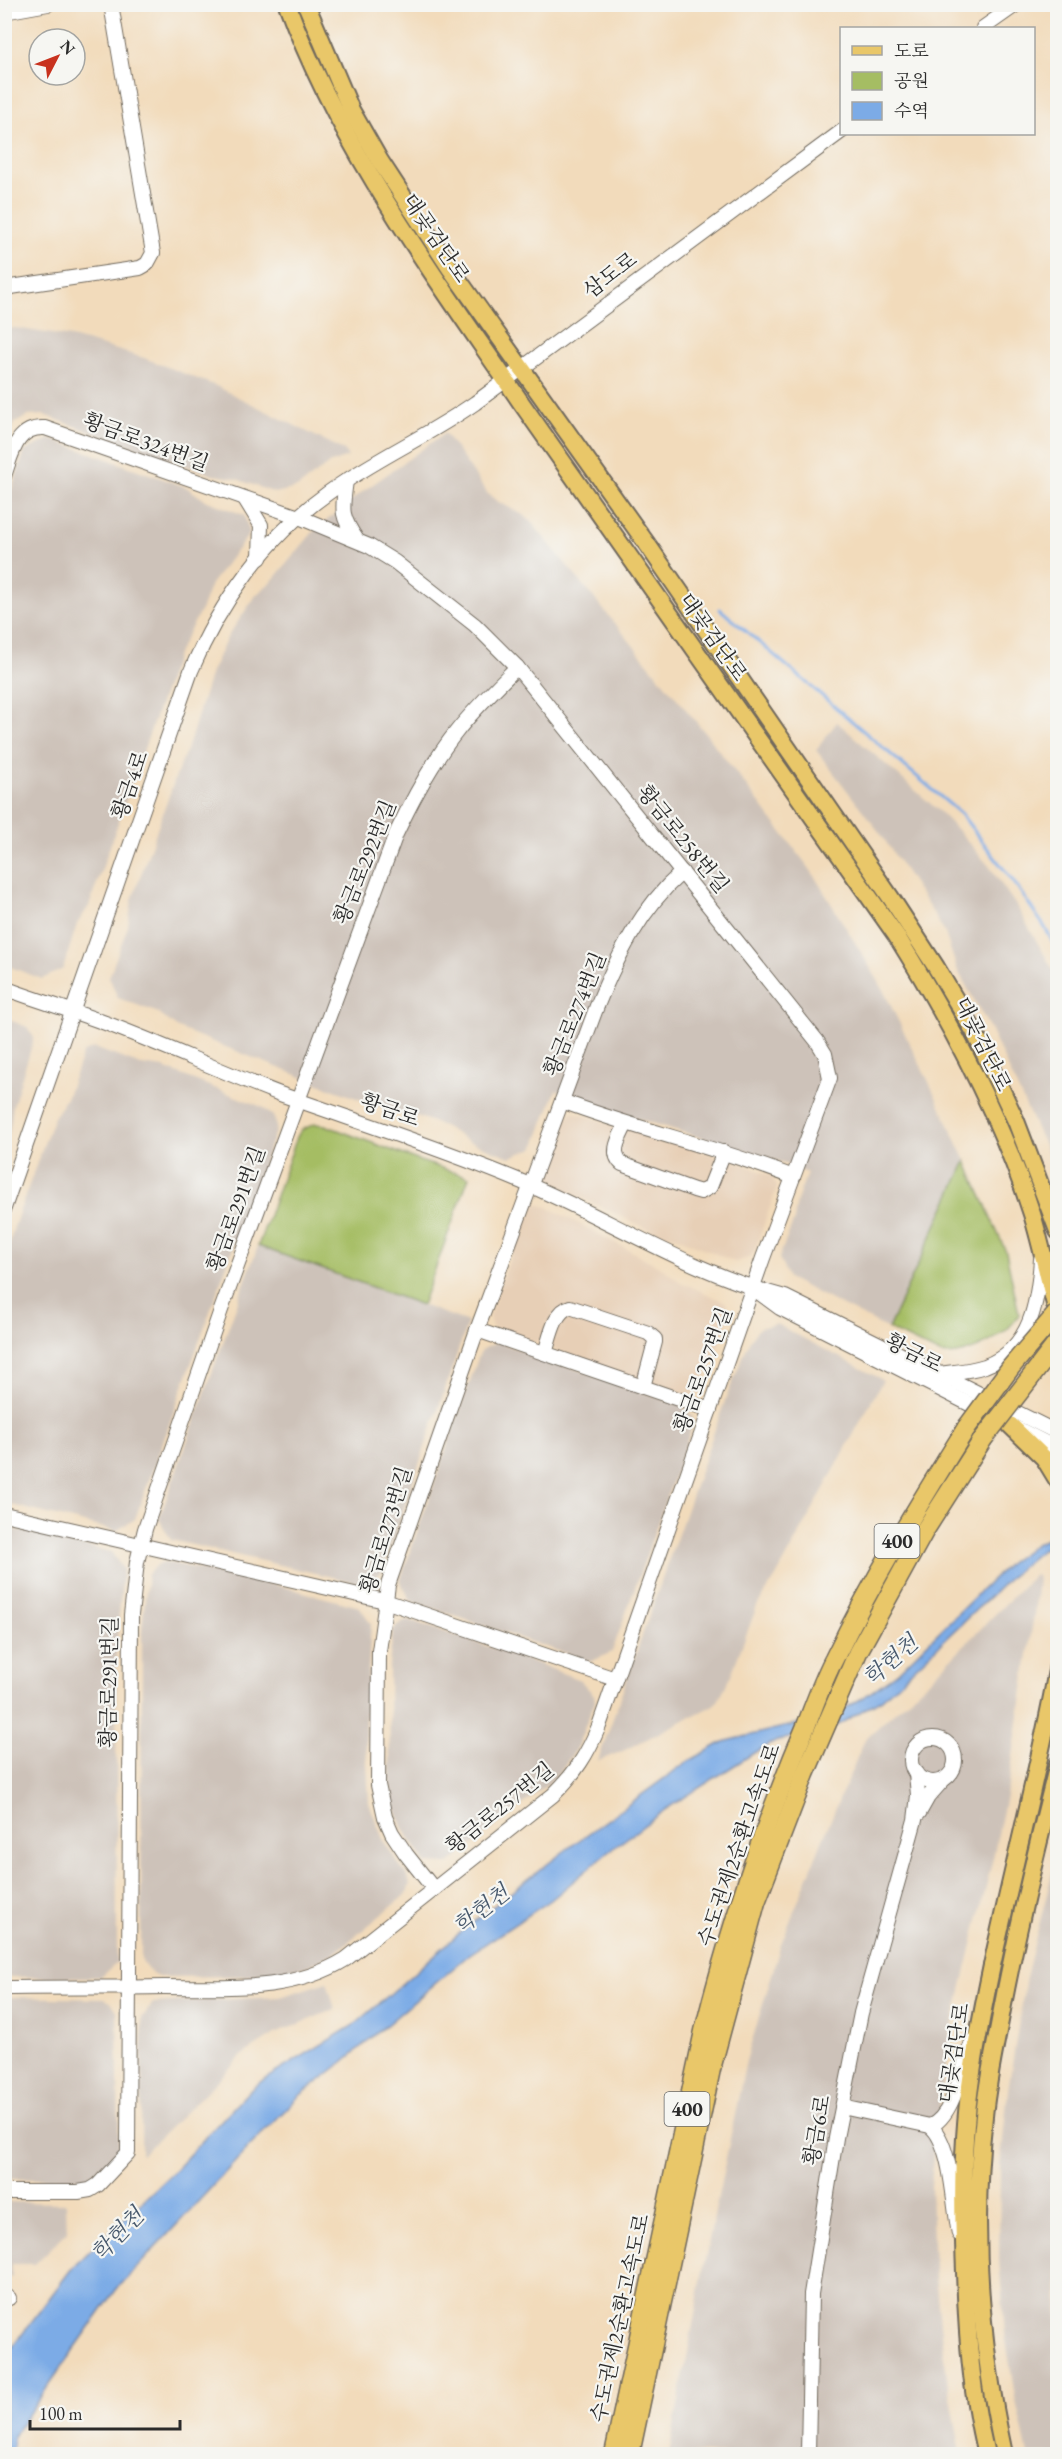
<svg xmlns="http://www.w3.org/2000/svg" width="1062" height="2459" font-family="'EB Garamond','Noto Serif KR',serif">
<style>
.built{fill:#e7cfb6}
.industrial{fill:#cdc2b9}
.green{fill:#a5bd63;stroke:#687447;stroke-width:1.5}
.water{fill:#7cabe6;stroke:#546b88;stroke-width:1.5}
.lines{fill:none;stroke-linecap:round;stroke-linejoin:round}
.stream{stroke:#7cabe6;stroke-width:3}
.minor-casing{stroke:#71695d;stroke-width:16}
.major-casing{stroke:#71695d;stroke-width:20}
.highway-casing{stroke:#71695d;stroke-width:21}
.minor{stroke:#fff;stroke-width:14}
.major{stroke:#e9c769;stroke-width:16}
.highway{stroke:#e9c769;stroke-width:18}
.highway-bridge-casing{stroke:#71695d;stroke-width:21;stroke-linecap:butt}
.highway-bridge{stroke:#e9c769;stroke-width:18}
.labels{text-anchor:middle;stroke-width:4.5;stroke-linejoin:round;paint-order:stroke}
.shield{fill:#f6f6f2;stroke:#686867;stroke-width:1.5}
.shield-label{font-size:20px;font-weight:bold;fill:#2b2b2b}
.street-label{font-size:21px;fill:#2b2b2b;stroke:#f6f6f2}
.water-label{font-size:22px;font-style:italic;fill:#47586c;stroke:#f6f6f2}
</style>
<rect width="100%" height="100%" fill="#f6f6f2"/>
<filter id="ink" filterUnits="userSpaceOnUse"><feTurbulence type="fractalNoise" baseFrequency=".0167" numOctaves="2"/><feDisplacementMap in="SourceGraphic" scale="12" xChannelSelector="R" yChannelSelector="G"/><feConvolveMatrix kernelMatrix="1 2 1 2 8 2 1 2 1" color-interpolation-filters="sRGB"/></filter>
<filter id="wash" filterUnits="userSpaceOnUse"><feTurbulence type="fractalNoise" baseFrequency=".008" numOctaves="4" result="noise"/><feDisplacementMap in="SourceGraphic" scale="24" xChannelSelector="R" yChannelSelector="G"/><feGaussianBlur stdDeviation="1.35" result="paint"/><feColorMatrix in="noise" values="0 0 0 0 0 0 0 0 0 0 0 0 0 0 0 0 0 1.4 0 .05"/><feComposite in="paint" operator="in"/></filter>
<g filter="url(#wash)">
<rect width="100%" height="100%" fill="#f2dbbb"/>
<g class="built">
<path d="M573 1112 737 1162 772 1176 777 1187 754 1252 748 1258 735 1262 677 1237 650 1230 555 1185 549 1179 547 1165 565 1118Z"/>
<path d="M537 1204 547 1207 659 1266 679 1281 725 1302 728 1306 729 1318 701 1394 691 1398 492 1327 489 1316 526 1215 533 1206Z"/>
</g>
<g class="industrial">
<path d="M15 328 71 337 100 345 144 358 216 386 345 451 348 457 330 463 297 488 275 493 234 478 213 475 44 415 28 416 15 423 5 443V330Z"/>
<path d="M445 433 488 494 497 501 525 516 532 523 703 730 810 869 879 982 927 1078 966 1161 888 1329 788 1278 779 1258 794 1220 797 1201 807 1173 775 1160 606 1109 556 1090 534 1148 510 1157 468 1141 445 1127 420 1117 395 1112 332 1089 178 1028 156 1012 118 998 109 977 128 926 132 900 180 765 189 744 211 672 228 636 256 595 272 581 314 531 358 495Z"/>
<path d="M50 439 186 487 205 500 244 515 250 533 211 584 202 608 178 652 89 906 77 924 63 969 42 979 5 965 4 510 25 451Z"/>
<path d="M837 722 940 812 963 836 989 866 1017 907 1057 977V1173L988 1025 957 969 945 933 933 913 880 833 816 750Z"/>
<path d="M5 1018 27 1027 33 1036V1042L13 1106 10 1129 5 1147Z"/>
<path d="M94 1048 141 1065 164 1068 262 1107 273 1116 276 1123V1129L135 1519 116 1531 4 1503 5 1261 14 1227 53 1119 66 1098 82 1056 84 1052Z"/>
<path d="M258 1246 468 1322 382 1572 363 1584 171 1540 159 1519Z"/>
<path d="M776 1324 883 1380 776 1577 757 1606 731 1675 718 1701 712 1706 625 1750 598 1761 726 1398 750 1340 759 1328Z"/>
<path d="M498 1342 683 1406 693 1417V1424L612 1652 590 1662 411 1601 400 1581 481 1350Z"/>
<path d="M5 1527 111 1552 123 1569 116 1651 117 1963 101 1977H5Z"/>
<path d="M165 1562 280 1586 360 1607 371 1624 365 1726 369 1803 384 1842 407 1876 410 1883 408 1890 404 1896 336 1952 306 1967 284 1972 245 1976 158 1977 152 1974 141 1960 142 1628 148 1574 158 1564Z"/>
<path d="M1035 1574 1038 1578 1035 1607 1010 1777 993 1858 952 2027 934 2142 931 2187 934 2267 943 2351 961 2454H669L704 2265 746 2061 781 1944 824 1836 865 1739 929 1681Z"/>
<path d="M409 1620 523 1658 580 1680 594 1695 595 1701 576 1750 554 1779 449 1864 426 1863 402 1827 394 1805 390 1778 389 1665 393 1631 397 1625Z"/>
<path d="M1057 1854 1058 2454H1028L1015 2397 1005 2334 999 2260 1000 2168 1008 2090 1026 1977Z"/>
<path d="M327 1982 335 2009 275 2034 245 2053 141 2156 142 2018 153 2003 280 1997Z"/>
<path d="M5 1997 105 1999 112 2003 117 2011 119 2147 117 2153 94 2174 85 2179H5Z"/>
<path d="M5 2202 66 2203 67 2232 35 2264H12V2278L5 2276Z"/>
</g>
<g class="green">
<path d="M315 1124 325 1125 420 1161 469 1177 422 1305 258 1246 297 1137 301 1130Z"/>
<path d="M966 1161 1006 1252 1019 1314C1009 1336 964 1359 940 1354L888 1329Z"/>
</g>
<path class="water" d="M1057 1535V1544L1043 1549 1018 1570 882 1699 838 1725 777 1741 757 1751 666 1809 607 1853 551 1900 470 1954 337 2067 298 2097 247 2149 116 2290 20 2426 13 2438 12 2454H5V2357L72 2268 172 2173 247 2093 260 2082 357 2023 463 1930 563 1852 684 1764 723 1742 816 1719 844 1709 864 1697 898 1672 1010 1562 1037 1543Z"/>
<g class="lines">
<path class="stream" d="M720 609 961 814 1013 881 1044 926 1058 952"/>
</g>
</g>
<g filter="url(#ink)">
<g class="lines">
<defs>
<g id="minor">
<path d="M4 12 48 4"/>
<path d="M983 28 1017 4"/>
<path d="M4 288 140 268 147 264 153 253 111 4"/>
<path d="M4 476C12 454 16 426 45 428L299 517 369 546 395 562 475 625 517 667 817 1041 825 1054 830 1078 763 1258 599 1726C588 1753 575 1774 553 1795L346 1959C291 1993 227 1987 164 1987 111 1988 58 1987 4 1988"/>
<path d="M346 481C342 510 340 515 357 540"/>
<path d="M245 499 261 525 260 558"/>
<path d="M4 988C39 1001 74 1011 108 1024 166 1046 222 1072 280 1094 359 1122 438 1147 515 1179 606 1216 690 1273 785 1297L1058 1433"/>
<path d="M562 1101C638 1130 717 1147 793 1177"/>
<path d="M626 1124C620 1137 609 1153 622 1164L694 1190 701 1192 710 1187 724 1152"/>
<path d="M4 1208 191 671C220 602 266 537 328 493 375 459 428 436 475 403L842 131"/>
<path d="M761 1294 780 1308 1058 1449"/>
<path d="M477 1330 710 1410"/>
<path d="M545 1353C550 1339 554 1311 570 1307L648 1333 655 1339V1342L643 1387"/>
<path d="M939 1374C954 1372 970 1371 985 1366 1031 1349 1038 1302 1041 1259"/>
<path d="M4 1514 385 1601 615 1679"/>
<circle cx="933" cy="1760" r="22"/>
<path d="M919 1813 928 1797 943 1780"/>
<path d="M433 1888 406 1854 392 1833 385 1817 378 1785 379 1651 388 1585 477 1330 597 1006C618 955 641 908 682 872"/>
<path d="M842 2107 930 2126C952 2143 953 2205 959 2234"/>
<path d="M930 2126C955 2116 962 2064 973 2040"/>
<path d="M4 2192H78L90 2190 98 2185 128 2153 131 1615 137 1562 145 1529 221 1310 396 834C413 798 432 762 457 731 475 708 497 687 517 667"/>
<path d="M4 2297 9 2298"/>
<path d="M808 2454 811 2294 836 2138 861 2013 915 1820 918 1795 916 1773"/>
</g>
<g id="major">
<path d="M287 4C341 151 435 276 522 404 646 582 772 758 896 935 951 1023 1000 1115 1032 1214 1042 1247 1049 1282 1058 1316"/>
<path d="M306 4 351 110 380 161 450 268 647 544 891 898 936 967 974 1031 1016 1121 1058 1231"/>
<path d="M1010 1425 1044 1458 1058 1481"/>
<path d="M986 2454C969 2386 966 2313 964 2242 962 2187 963 2134 971 2079 992 1940 1033 1804 1058 1665"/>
<path d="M1004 2454C980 2343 971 2229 984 2116 987 2085 993 2056 999 2026 1015 1938 1036 1851 1058 1764"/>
</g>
<g id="highway">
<path d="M614 2454 704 2031C730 1927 764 1824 806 1726 815 1703 823 1680 834 1659 873 1579 920 1502 967 1427"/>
<path d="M630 2454 711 2069 756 1902 805 1774 858 1652 925 1530 983 1439"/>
</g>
</defs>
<use href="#minor" class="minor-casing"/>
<use href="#major" class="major-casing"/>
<use href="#highway" class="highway-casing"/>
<use href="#minor" class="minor"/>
<use href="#major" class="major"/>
<use href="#highway" class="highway"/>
<defs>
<g id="highway-bridge">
<path d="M967 1427 1011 1367 1058 1312"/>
<path d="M983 1439 1058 1342"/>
</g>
</defs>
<use href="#highway-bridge" class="highway-bridge-casing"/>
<use href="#highway-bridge" class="highway-bridge"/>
</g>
</g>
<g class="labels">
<g class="shield">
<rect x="874.5" y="1524" width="45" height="34" rx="4.5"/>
<rect x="664.5" y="2092" width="45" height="34" rx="4.5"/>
</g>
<g class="shield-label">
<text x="897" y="1548">400</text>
<text x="687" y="2116">400</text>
</g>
<g class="street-label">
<text transform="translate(436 238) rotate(56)" y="7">대곶검단로</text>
<text transform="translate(610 275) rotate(-37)" y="7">삼도로</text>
<text transform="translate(146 442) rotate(20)" y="7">황금로324번길</text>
<text transform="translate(713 637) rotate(55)" y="7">대곶검단로</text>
<text transform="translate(130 785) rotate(-71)" y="7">황금4로</text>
<text transform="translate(683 839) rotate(51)" y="7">황금로258번길</text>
<text transform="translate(365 862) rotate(-68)" y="7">황금로292번길</text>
<text transform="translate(575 1014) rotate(-68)" y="7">황금로274번길</text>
<text transform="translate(983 1044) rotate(64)" y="7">대곶검단로</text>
<text transform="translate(390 1110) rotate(19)" y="7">황금로</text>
<text transform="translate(236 1209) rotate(-70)" y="7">황금로291번길</text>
<text transform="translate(914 1353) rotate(27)" y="7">황금로</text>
<text transform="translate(703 1370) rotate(-70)" y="7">황금로257번길</text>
<text transform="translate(386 1530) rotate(-73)" y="7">황금로273번길</text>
<text transform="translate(109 1682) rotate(-89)" y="7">황금로291번길</text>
<text transform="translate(500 1808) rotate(-39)" y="7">황금로257번길</text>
<text transform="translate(739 1845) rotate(-71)" y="7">수도권제2순환고속도로</text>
<text transform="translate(954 2053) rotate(-81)" y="7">대곶검단로</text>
<text transform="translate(817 2130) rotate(-80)" y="7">황금6로</text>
<text transform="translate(620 2318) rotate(-78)" y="7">수도권제2순환고속도로</text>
</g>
<g class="water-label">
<text transform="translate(890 1660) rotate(-41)" y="8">학현천</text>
<text transform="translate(481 1909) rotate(-38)" y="8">학현천</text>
<text transform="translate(117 2234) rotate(-46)" y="8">학현천</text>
</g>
</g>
<rect width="1062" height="2459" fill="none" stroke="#f6f6f2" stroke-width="24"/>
<rect x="840" y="27" width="195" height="108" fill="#f6f6f2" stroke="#a5a5a2" stroke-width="1.5"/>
<rect x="852" y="46" width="30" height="9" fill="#e9c769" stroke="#a5a5a2" stroke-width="1.5"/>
<text x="894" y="57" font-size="18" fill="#2b2b2b">도로</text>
<rect x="852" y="72" width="30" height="18" fill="#a5bd63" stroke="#a5a5a2" stroke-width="1.5"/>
<text x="894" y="87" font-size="18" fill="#2b2b2b">공원</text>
<rect x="852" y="102" width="30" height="18" fill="#7cabe6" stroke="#a5a5a2" stroke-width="1.5"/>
<text x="894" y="117" font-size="18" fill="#2b2b2b">수역</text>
<g transform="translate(57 57) rotate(48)"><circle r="28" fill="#f6f6f2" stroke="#a5a5a2" stroke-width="1.5"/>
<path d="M0-4.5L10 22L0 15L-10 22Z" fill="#c8321e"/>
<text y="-9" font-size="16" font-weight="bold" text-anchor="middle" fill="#2b2b2b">N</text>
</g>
<path d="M30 2420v9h150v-9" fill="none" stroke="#2b2b2b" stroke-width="3"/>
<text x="39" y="2420" font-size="18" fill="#2b2b2b" stroke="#f6f6f2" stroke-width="4.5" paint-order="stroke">100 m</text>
</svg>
